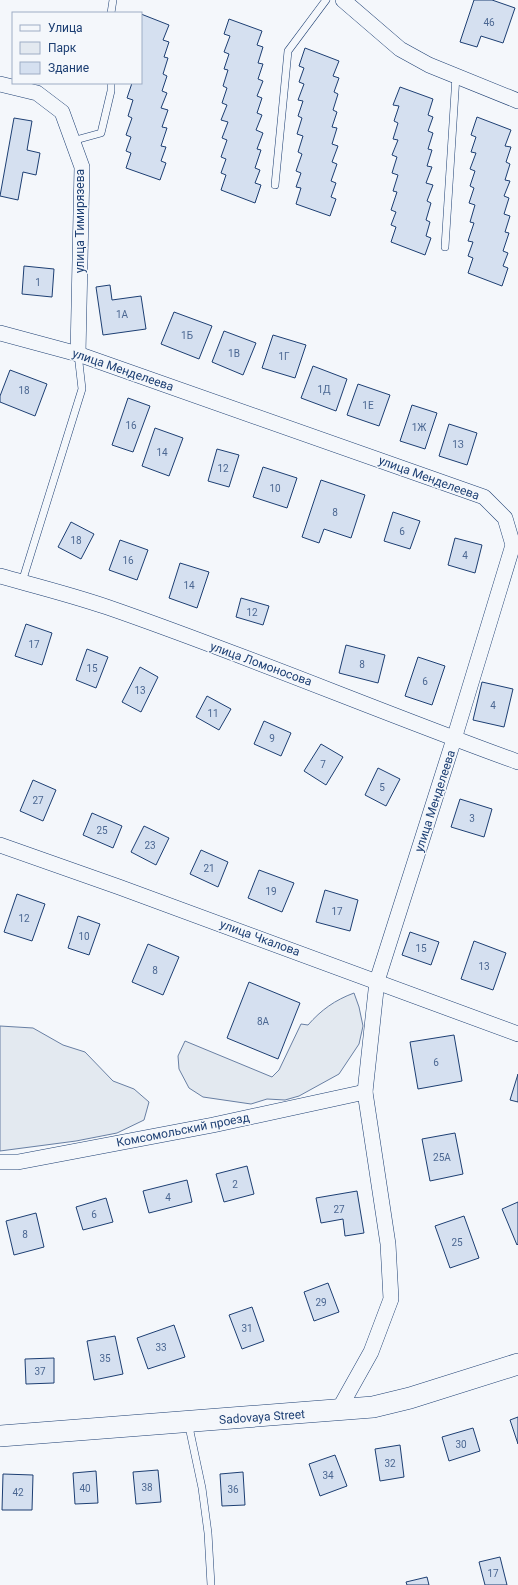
<svg xmlns="http://www.w3.org/2000/svg" width="518" height="1585" font-family="Roboto,sans-serif">
<style>
.green{fill:#e3e9f0;stroke:#687fa3}
.building{fill:#d5e0f0;stroke:#1d3f73}
.lines{fill:none;stroke-linecap:round;stroke-linejoin:round}
.lane-casing{stroke:#1d3f73;stroke-width:8}
.street-casing{stroke:#1d3f73;stroke-width:16}
.secondary-casing{stroke:#1d3f73;stroke-width:22}
.lane{stroke:#f4f7fb;stroke-width:7}
.street{stroke:#f4f7fb;stroke-width:15}
.secondary{stroke:#f4f7fb;stroke-width:21}
.labels{text-anchor:middle;stroke-width:3;stroke-linejoin:round;paint-order:stroke}
.number-label{font-size:10px;fill:#4b6792}
.street-label{font-size:12px;fill:#1d3f73;stroke:#f4f7fb}
</style>
<rect width="100%" height="100%" fill="#f4f7fb"/>
<g class="green">
<path d="M354 993 359 1007 363 1026 359 1044 339 1074 299 1096 285 1100 267 1099 251 1104 203 1097 189 1088 179 1069 178 1056 185 1041 272 1077 279 1070 301 1024 308 1025C321 1010 335 1000 354 993Z"/>
<path d="M0 1026 33 1028 63 1045 85 1052 113 1081 134 1089 149 1102 144 1120 117 1133 76 1141 0 1151Z"/>
</g>
<g class="building">
<path d="M474 0H492L515 8 503 43 481 36 477 47 460 42Z"/>
<path d="M141 14 169 25 163 40 169 42 164 57 168 58 163 74 167 76 162 91 167 93 161 108 168 110 162 127 167 128 161 146 166 147 161 161 166 163 160 180 126 168 131 153 126 151 131 137 126 135 132 118 128 116 133 100 127 98 132 83H141Z"/>
<path d="M229 19 262 31 257 45 263 47 258 63 263 64 258 79 263 81 257 96 262 98 257 113 262 115 256 130 263 133 257 149 261 150 255 168 260 170 255 183 261 185 255 203 221 190 226 175 221 173 226 159 221 157 227 140 222 138 228 122 221 120 227 105 222 103 227 88 223 86 228 70 224 69 229 54 224 52 230 36 224 34Z"/>
<path d="M305 48 339 61 333 76 339 78 334 92 338 94 333 110 337 112 332 127 337 128 332 144 338 146 332 162 337 164 331 181 336 183 331 197 336 199 330 216 296 204 301 188 296 187 301 173 296 171 302 154 298 152 303 136 297 134 302 118 298 116 303 101 298 100 304 84 299 82 304 68 299 66Z"/>
<path d="M400 87 433 99 428 115 433 117 428 131 433 133 428 149 432 150 427 166 432 167 426 183 433 185 427 201 431 203 426 220 430 222 426 236 431 238 425 255 391 242 396 227 391 225 396 212 391 210 397 192 393 191 398 175 392 173 397 157 392 155 398 140 393 139 398 123 394 121 399 106 393 105Z"/>
<path d="M477 117 511 130 505 146 511 147 506 162 510 164 505 180 510 181 504 196 509 198 504 214 510 216 505 232 509 233 503 251 508 253 503 266 508 268 502 286 468 273 473 258 468 256 473 242 468 241 474 223 470 222 475 205 469 203 474 188 470 186 475 171 470 169 476 153 471 152 476 137 471 135Z"/>
<path d="M14 118 32 121 27 150 40 153 36 175 23 172 18 200 0 196Z"/>
<path d="M24 266 54 269 52 297 22 294Z"/>
<path d="M110 285 112 300 141 296 146 329 103 335 96 287Z"/>
<path d="M174 312 212 326 199 359 161 344Z"/>
<path d="M224 331 256 343 243 375 212 362Z"/>
<path d="M273 335 306 345 295 378 262 368Z"/>
<path d="M313 366 347 379 336 411 301 398Z"/>
<path d="M10 370 47 384 35 416 0 402V396Z"/>
<path d="M358 384 390 395 379 426 347 415Z"/>
<path d="M128 398 150 406 133 452 112 445Z"/>
<path d="M412 405 437 413 425 449 400 441Z"/>
<path d="M449 424 477 433 467 465 439 456Z"/>
<path d="M155 428 183 438 169 476 142 466Z"/>
<path d="M217 449 239 455 229 487 208 481Z"/>
<path d="M263 467 297 478 287 508 253 497Z"/>
<path d="M321 480 365 495 351 538 324 529 319 543 302 537Z"/>
<path d="M393 512 420 521 410 549 384 541Z"/>
<path d="M71 522 94 534 81 559 58 547Z"/>
<path d="M455 538 482 545 475 573 448 565Z"/>
<path d="M120 540 148 550 137 580 109 570Z"/>
<path d="M180 563 209 572 197 608 169 598Z"/>
<path d="M241 598 269 606 263 625 236 617Z"/>
<path d="M26 624 52 633 42 665 15 656Z"/>
<path d="M346 645 385 655 378 683 339 673Z"/>
<path d="M87 649 108 657 96 688 76 680Z"/>
<path d="M418 657 445 666 432 705 405 696Z"/>
<path d="M140 667 158 677 141 712 122 702Z"/>
<path d="M482 682 513 689 504 727 473 720Z"/>
<path d="M207 696 231 709 219 730 196 717Z"/>
<path d="M264 721 291 733 281 756 254 744Z"/>
<path d="M321 744 343 757 326 785 304 771Z"/>
<path d="M378 768 400 779 386 806 365 795Z"/>
<path d="M33 780 56 790 43 821 20 811Z"/>
<path d="M460 799 492 809 484 837 451 827Z"/>
<path d="M92 813 122 826 113 848 83 835Z"/>
<path d="M144 826 169 838 156 865 131 852Z"/>
<path d="M201 850 228 862 218 887 190 874Z"/>
<path d="M259 870 294 883 282 912 248 898Z"/>
<path d="M325 890 358 900 350 931 316 922Z"/>
<path d="M17 894 45 904 32 941 4 932Z"/>
<path d="M78 916 100 924 89 955 68 948Z"/>
<path d="M410 932 439 942 431 965 402 955Z"/>
<path d="M474 941 506 953 493 990 461 979Z"/>
<path d="M148 944 179 957 163 995 132 982Z"/>
<path d="M249 982 300 1003 278 1059 227 1038Z"/>
<path d="M454 1035 462 1081 418 1089 410 1042Z"/>
<path d="M518 1074V1102L510 1100Z"/>
<path d="M455 1133 463 1174 430 1181 422 1139Z"/>
<path d="M247 1166 254 1194 224 1202 216 1174Z"/>
<path d="M187 1180 192 1202 149 1213 143 1191Z"/>
<path d="M357 1191 364 1233 345 1236 343 1219 321 1223 316 1198Z"/>
<path d="M106 1198 113 1222 83 1230 76 1207Z"/>
<path d="M518 1202V1244L517 1245 502 1209Z"/>
<path d="M36 1213 44 1247 14 1255 6 1221Z"/>
<path d="M464 1216 479 1258 450 1268 435 1226Z"/>
<path d="M328 1283 339 1312 314 1321 304 1292Z"/>
<path d="M252 1307 264 1341 242 1349 229 1315Z"/>
<path d="M174 1325 185 1357 148 1369 137 1338Z"/>
<path d="M115 1336 123 1374 94 1380 87 1341Z"/>
<path d="M54 1358V1383L26 1384 25 1359Z"/>
<path d="M518 1417V1444L510 1420Z"/>
<path d="M473 1428 480 1451 449 1461 442 1437Z"/>
<path d="M400 1445 404 1477 380 1481 375 1449Z"/>
<path d="M335 1455 347 1486 320 1496 309 1464Z"/>
<path d="M158 1470 161 1502 136 1504 133 1472Z"/>
<path d="M96 1471 98 1503 75 1504 73 1473Z"/>
<path d="M243 1472 245 1505 222 1506 220 1474Z"/>
<path d="M3 1474 33 1475 32 1510H2Z"/>
<path d="M500 1557 507 1585H485L479 1562Z"/>
<path d="M427 1577 429 1585H407L406 1582Z"/>
</g>
<g class="lines">
<defs>
<g id="lane">
<path d="M111 13 113 0"/>
<path d="M72 141 101 133 111 91V83"/>
<path d="M275 185 288 51 326 0"/>
<path d="M445 247 456 76"/>
<path d="M22 582 82 389 78 354"/>
<path d="M188 1422 202 1488 208 1533 211 1585"/>
</g>
<g id="street">
<path d="M343 0 400 49 429 65 518 101"/>
<path d="M0 84 37 93 62 112 82 167 78 354"/>
<path d="M0 333 78 354 484 497 505 518 513 545 454 739 377 981 365 1092 388 1244 391 1299 371 1352 338 1411"/>
<path d="M0 576C36 586 72 595 107 607 246 655 380 712 518 762"/>
<path d="M0 845 119 887 518 1034"/>
<path d="M0 1162H18L213 1125 365 1092"/>
</g>
<path id="secondary" d="M0 1436 373 1407 410 1398 518 1364"/>
</defs>
<use href="#lane" class="lane-casing"/>
<use href="#street" class="street-casing"/>
<use href="#secondary" class="secondary-casing"/>
<use href="#lane" class="lane"/>
<use href="#street" class="street"/>
<use href="#secondary" class="secondary"/>
</g>
<g class="labels">
<g class="number-label">
<text x="489" y="26">46</text>
<text x="38" y="286">1</text>
<text x="122" y="318">1А</text>
<text x="187" y="339">1Б</text>
<text x="234" y="357">1В</text>
<text x="284" y="360">1Г</text>
<text x="324" y="393">1Д</text>
<text x="24" y="394">18</text>
<text x="368" y="409">1Е</text>
<text x="131" y="429">16</text>
<text x="419" y="431">1Ж</text>
<text x="458" y="448">1З</text>
<text x="162" y="456">14</text>
<text x="223" y="472">12</text>
<text x="275" y="492">10</text>
<text x="335" y="516">8</text>
<text x="402" y="535">6</text>
<text x="76" y="544">18</text>
<text x="465" y="559">4</text>
<text x="128" y="564">16</text>
<text x="189" y="589">14</text>
<text x="252" y="616">12</text>
<text x="34" y="648">17</text>
<text x="362" y="668">8</text>
<text x="92" y="672">15</text>
<text x="425" y="685">6</text>
<text x="140" y="694">13</text>
<text x="493" y="709">4</text>
<text x="213" y="717">11</text>
<text x="272" y="742">9</text>
<text x="323" y="768">7</text>
<text x="382" y="791">5</text>
<text x="38" y="804">27</text>
<text x="472" y="822">3</text>
<text x="102" y="834">25</text>
<text x="150" y="849">23</text>
<text x="209" y="872">21</text>
<text x="271" y="895">19</text>
<text x="337" y="915">17</text>
<text x="24" y="922">12</text>
<text x="84" y="940">10</text>
<text x="421" y="952">15</text>
<text x="484" y="970">13</text>
<text x="155" y="974">8</text>
<text x="263" y="1025">8А</text>
<text x="436" y="1066">6</text>
<text x="442" y="1161">25А</text>
<text x="235" y="1188">2</text>
<text x="168" y="1201">4</text>
<text x="339" y="1213">27</text>
<text x="94" y="1218">6</text>
<text x="25" y="1238">8</text>
<text x="457" y="1246">25</text>
<text x="321" y="1306">29</text>
<text x="247" y="1332">31</text>
<text x="161" y="1351">33</text>
<text x="105" y="1362">35</text>
<text x="40" y="1375">37</text>
<text x="461" y="1448">30</text>
<text x="390" y="1467">32</text>
<text x="328" y="1479">34</text>
<text x="147" y="1491">38</text>
<text x="85" y="1492">40</text>
<text x="233" y="1493">36</text>
<text x="18" y="1496">42</text>
<text x="493" y="1577">17</text>
</g>
<g class="street-label">
<text transform="translate(80 221) rotate(-90)" y="4">улица Тимирязева</text>
<text transform="translate(123 370) rotate(19)" y="4">улица Менделеева</text>
<text transform="translate(429 478) rotate(20)" y="4">улица Менделеева</text>
<text transform="translate(261 664) rotate(20)" y="4">улица Ломоносова</text>
<text transform="translate(435 801) rotate(-72)" y="4">улица Менделеева</text>
<text transform="translate(260 938) rotate(20)" y="4">улица Чкалова</text>
<text transform="translate(183 1130) rotate(-11)" y="4">Комсомольский проезд</text>
<text transform="translate(262 1417) rotate(-4)" y="4">Sadovaya Street</text>
</g>
</g>
<rect x="12" y="12" width="130" height="72" fill="#f4f7fb" stroke="#9eadc5"/>
<rect x="20" y="25" width="20" height="6" fill="#f4f7fb" stroke="#9eadc5"/>
<text x="48" y="32" font-size="12" fill="#1d3f73">Улица</text>
<rect x="20" y="42" width="20" height="12" fill="#e3e9f0" stroke="#9eadc5"/>
<text x="48" y="52" font-size="12" fill="#1d3f73">Парк</text>
<rect x="20" y="62" width="20" height="12" fill="#d5e0f0" stroke="#9eadc5"/>
<text x="48" y="72" font-size="12" fill="#1d3f73">Здание</text>
</svg>
